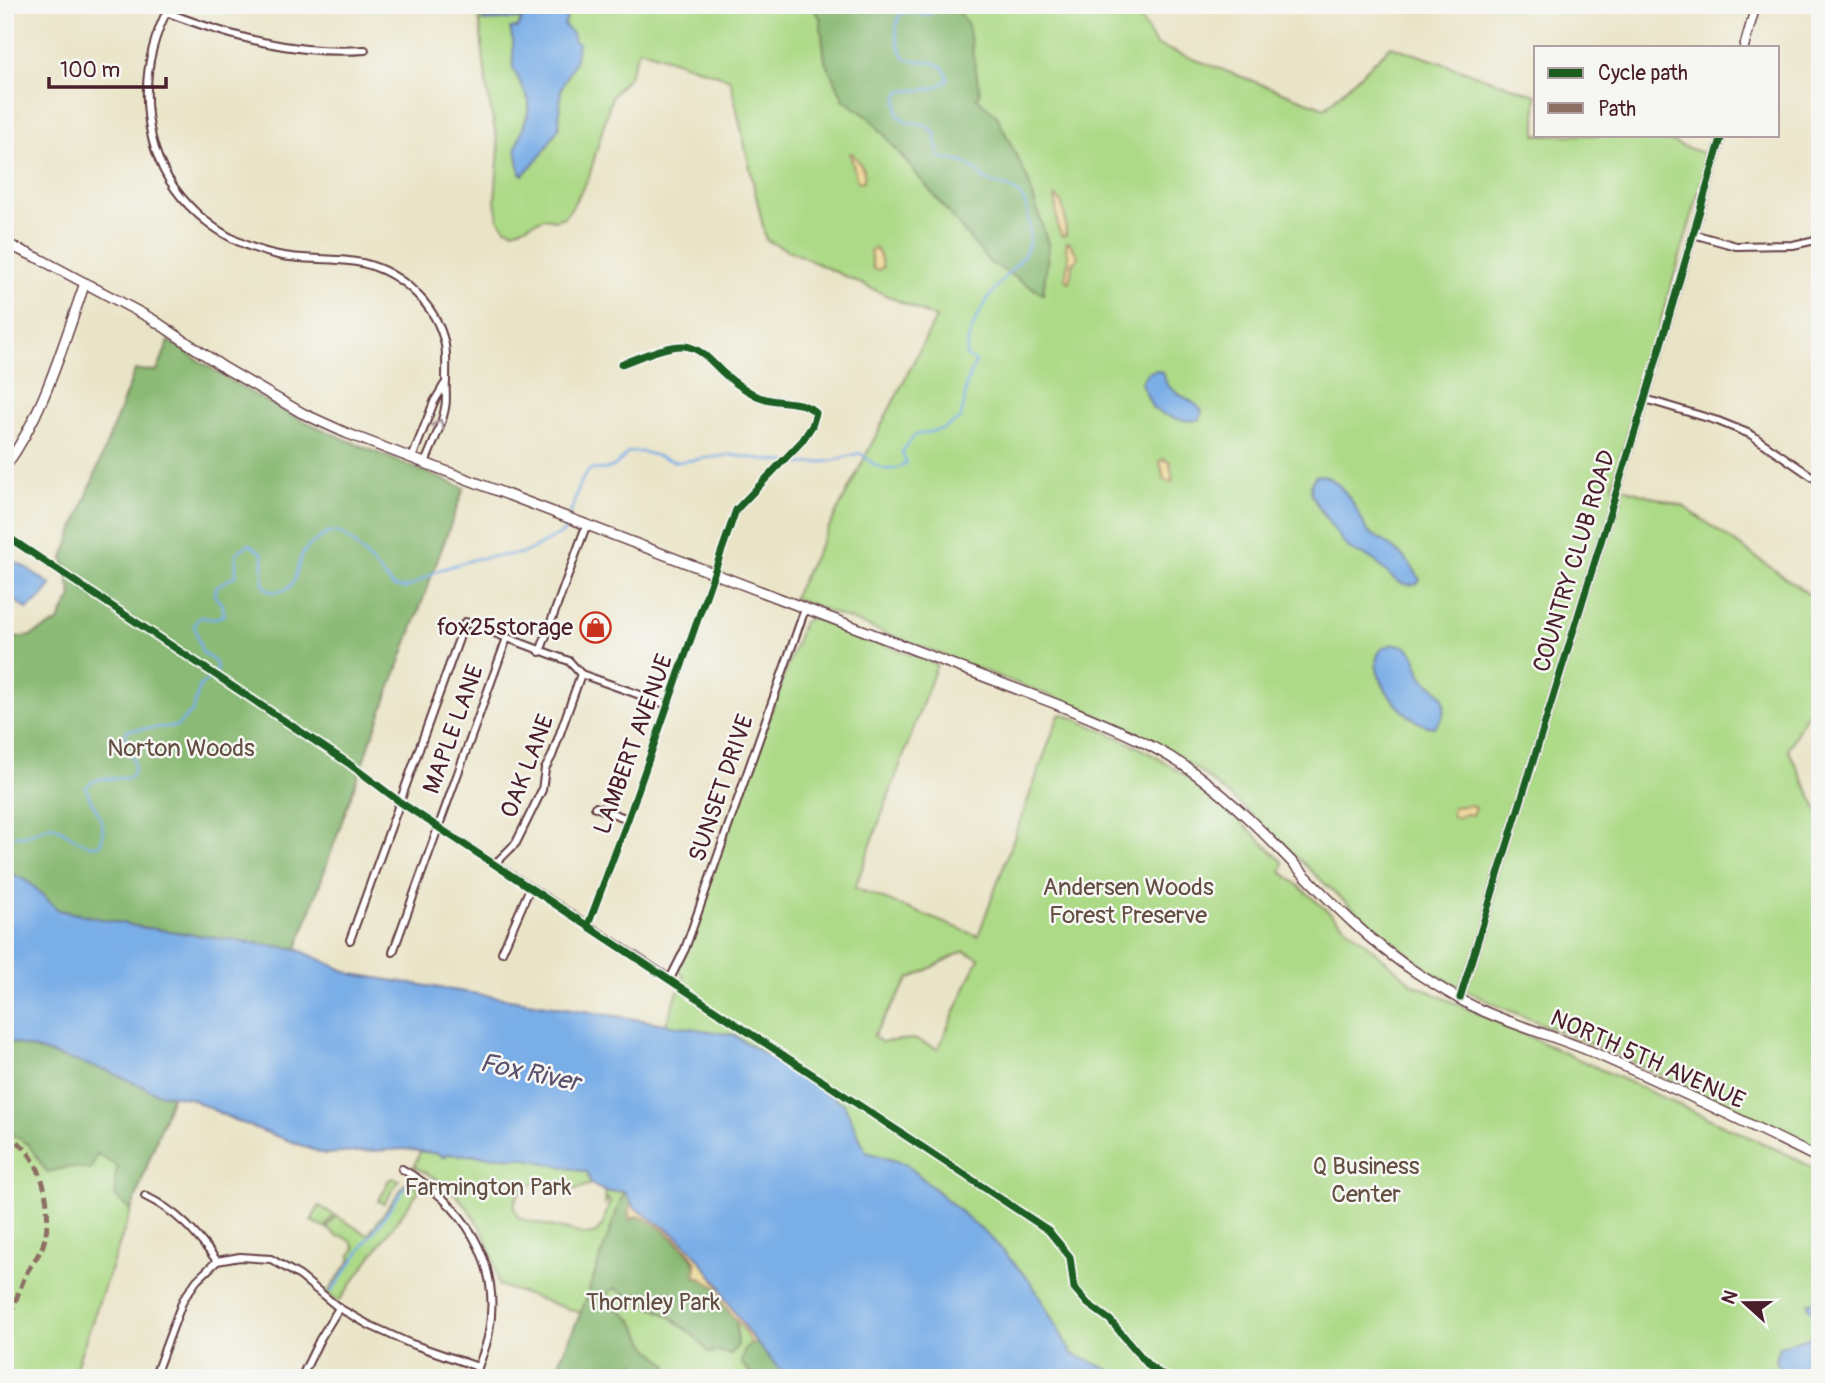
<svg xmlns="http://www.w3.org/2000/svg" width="1825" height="1383" font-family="Pangolin,sans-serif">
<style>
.green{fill:#adda87;stroke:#7c7c59;stroke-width:2;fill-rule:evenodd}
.forest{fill:#8aba74;stroke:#6a6c50;stroke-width:2}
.sand{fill:#eeda9e;stroke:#9c7c64;stroke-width:2}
.water{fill:#7aaee7;stroke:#626689;stroke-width:2}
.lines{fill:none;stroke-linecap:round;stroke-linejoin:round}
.stream{stroke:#7aaee7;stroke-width:2.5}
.minor-casing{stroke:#623d42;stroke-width:10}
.tertiary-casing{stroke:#623d42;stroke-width:11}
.secondary-casing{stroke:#623d42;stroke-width:12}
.minor{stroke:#fff;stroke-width:6}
.tertiary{stroke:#fff;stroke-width:8}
.secondary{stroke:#fff;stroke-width:9}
.quiet{stroke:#8d6e63;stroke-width:5;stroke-dasharray:10 5;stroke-linecap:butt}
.cycleway-casing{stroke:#f6f6f2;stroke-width:11}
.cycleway{stroke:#1b5e20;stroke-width:7}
.oneway{stroke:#ae9aa0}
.labels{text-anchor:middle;stroke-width:5;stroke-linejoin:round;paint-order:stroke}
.street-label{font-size:24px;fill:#4a1f2b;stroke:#f6f6f2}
.poi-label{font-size:24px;fill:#4a1f2b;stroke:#f6f6f2;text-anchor:end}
.park-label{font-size:24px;fill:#634e42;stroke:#f6f6f2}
.water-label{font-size:26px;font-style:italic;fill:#5b516d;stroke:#f6f6f2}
</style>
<rect width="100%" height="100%" fill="#f6f6f2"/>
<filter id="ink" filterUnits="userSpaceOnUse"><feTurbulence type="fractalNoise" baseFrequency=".0143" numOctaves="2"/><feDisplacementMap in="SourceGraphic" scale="14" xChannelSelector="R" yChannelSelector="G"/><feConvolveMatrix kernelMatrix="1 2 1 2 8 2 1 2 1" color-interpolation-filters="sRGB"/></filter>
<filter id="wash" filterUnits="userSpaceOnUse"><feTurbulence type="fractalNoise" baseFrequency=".00686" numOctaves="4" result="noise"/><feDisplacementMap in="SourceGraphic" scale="28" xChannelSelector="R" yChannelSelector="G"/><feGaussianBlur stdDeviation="1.57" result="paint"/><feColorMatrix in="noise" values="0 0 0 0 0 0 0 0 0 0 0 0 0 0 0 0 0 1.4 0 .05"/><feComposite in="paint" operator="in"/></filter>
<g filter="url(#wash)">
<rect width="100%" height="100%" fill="#eae4c7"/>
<g class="green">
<path d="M478 5H1133L1156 45 1325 108 1391 46 1536 95V135H1652L1705 154 1707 159 1705 171 1613 485 1683 506 1820 602V689L1788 749 1820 815V1152L1625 1058 1496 1005 1430 972 1337 895 1242 806 1198 770 1153 741 1077 706 793 598 936 318 766 240 730 79 639 49 629 76 612 96 589 177 572 207 564 217 556 220 544 218 514 231 505 228 498 219 495 200 499 150 487 90Z"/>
<path d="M813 618 937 664 855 888 978 936 1059 715 1064 714C1092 727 1122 737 1149 753 1200 781 1242 822 1284 863L1281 871 1413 984 1791 1156 1820 1172V1378H1128L1072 1354 1031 1282 906 1164 866 1152 844 1104 666 1024 684 976 678 970 803 623 808 619ZM964 951 979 958 938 1049 914 1039 881 1042 873 1036 909 979Z"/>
<path d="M5 1040 108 1071 157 1093 172 1095 72 1378H5Z"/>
<path d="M420 1151 439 1154 443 1157 447 1154 523 1158 588 1172 591 1184C586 1186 579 1189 574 1189 568 1189 564 1184 558 1183 537 1180 517 1184 514 1207L518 1217 525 1220 587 1235 596 1233 603 1224 610 1200 608 1199 605 1203 606 1192 624 1191 672 1232 787 1378H647L651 1369 572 1339 581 1313 498 1285C492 1233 463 1188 414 1167Z"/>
<path d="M393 1178 399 1180 384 1204 378 1201 386 1188 388 1180Z"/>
<path d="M408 1180 420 1189 339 1301 327 1293 352 1258 350 1257 355 1248 351 1241 342 1236 338 1237 327 1228 336 1216 368 1235Z"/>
<path d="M319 1206 334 1215 325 1228 311 1221Z"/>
</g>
<g class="forest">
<path d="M810 5H955L968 25 980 93 977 98 997 116 1028 180 1049 247 1043 294 989 262 871 119 844 100 825 61 820 17Z"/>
<path d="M169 341C208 367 248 393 290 414 346 442 406 464 464 488L359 773 297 949 140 927 58 910 30 883 5 870V639L30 636 58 622 72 596 63 558 135 370 157 371Z"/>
<path d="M5 1040 108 1071 157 1093 172 1095 131 1211 116 1197 115 1177 118 1167 97 1154 91 1169 69 1167 47 1172 28 1144 5 1130Z"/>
<path d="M624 1191 632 1202 629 1211 630 1220C634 1218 636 1216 641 1216 653 1218 686 1249 693 1260 697 1265 696 1271 696 1277L707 1280 716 1287 724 1306 736 1319 738 1345 731 1354 717 1351 709 1353 696 1338 672 1318 614 1288 608 1294 609 1302 632 1320 648 1347 668 1365 665 1375 670 1378H648L649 1371 643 1370 635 1363 624 1369 610 1371 605 1378H552L582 1310Z"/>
<path d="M756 1342 787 1378H755L741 1363C743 1353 745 1345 756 1342Z"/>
</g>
<g class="sand">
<path d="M850 153H852C859 163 868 170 863 182L857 181Z"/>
<path d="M1055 196C1066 203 1065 222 1066 235L1062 236 1058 228Z"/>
<path d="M1067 242 1070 243 1078 256 1076 261 1071 263 1072 268 1069 282 1065 279 1069 258 1066 248Z"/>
<path d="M875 248 879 253 883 267 878 270 873 269 870 251Z"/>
<path d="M1164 459 1170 462 1173 482 1164 480 1160 461Z"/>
<path d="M1471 805 1475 808 1472 815 1466 814 1456 818 1452 815 1453 807Z"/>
<path d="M632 1202 635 1208C654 1221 675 1232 691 1249 717 1277 733 1312 756 1342L751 1344 744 1330 724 1306 716 1287 695 1275C695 1272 696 1268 696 1264 692 1249 651 1218 636 1216L630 1220 629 1211Z"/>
</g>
<g class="water">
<path d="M525 5H564L560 9 567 19 564 25 574 36 573 40 578 43 576 59 561 89 559 127 543 153 523 175 520 173 516 148 528 113 529 101 513 68V41L510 28H517L522 19 483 21V18L523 15Z"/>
<path d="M1156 370 1162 372C1164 376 1165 380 1167 384 1176 396 1194 399 1202 411L1200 419C1186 424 1165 416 1153 409L1141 383 1147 373Z"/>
<path d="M1322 475C1344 481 1359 512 1367 531 1389 544 1409 557 1420 580L1417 584C1396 589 1387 570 1372 559 1366 555 1358 554 1351 550 1345 547 1312 499 1311 492 1310 486 1312 481 1315 476Z"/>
<path d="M5 557 27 568 51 585 41 598 27 609 14 600 5 598Z"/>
<path d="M1395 644C1417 646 1415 661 1422 676 1426 683 1435 686 1439 692 1449 703 1444 719 1434 727 1403 727 1347 651 1395 644Z"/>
<path d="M5 870 30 883 58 910 140 927 297 949 352 974 734 1035 844 1104 866 1152 906 1164 993 1240 1031 1282 1072 1354 1128 1378H787L754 1340 725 1298 719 1284 691 1249 672 1232 635 1208 624 1191 606 1192 591 1184 587 1172 523 1158 447 1154 442 1157 439 1154 405 1149 324 1154 234 1120 189 1098 157 1093 108 1071 5 1040Z"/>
<path d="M1817 1300 1820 1302V1378H1780L1779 1367 1776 1360 1780 1346 1810 1338C1816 1327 1822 1316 1808 1307L1809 1302Z"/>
</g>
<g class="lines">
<g class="stream">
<path d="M570 515 580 483 590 469C608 472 617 467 628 452H643L677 462 730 455 801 464 832 461 860 453C875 466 888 477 906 463L902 452 915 435 943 429 960 419 964 405 966 384 976 362 966 356C967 328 985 301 1002 280 1010 270 1021 263 1026 251 1033 239 1029 205 1020 195 1011 185 997 186 986 180 979 175 973 167 965 163 958 160 947 161 939 157L935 133 926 125 906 122 898 115 897 100 900 92C918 87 933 95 948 79 944 57 922 63 906 59 896 44 893 31 900 14L909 11C925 17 931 16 944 5"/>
<path d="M5 837 27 835 52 825C67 831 84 849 100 845 110 823 92 807 86 788 95 774 115 780 130 778 145 755 115 748 128 730L177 726 192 712 200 686 217 672 216 663 202 652 194 625 200 617 213 619 224 615 223 606 214 595 217 586 236 575V553L249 544 263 554V583L268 591C301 596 293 570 303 553 307 547 314 542 320 538 324 535 329 532 335 532 350 532 381 575 394 587L407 588 439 570 475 559 524 553 563 533 568 521"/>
<path d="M331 1292 408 1183"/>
</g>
</g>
</g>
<g filter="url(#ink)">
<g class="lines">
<defs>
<g id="minor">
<path d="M170 5C147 48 141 91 152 138 166 198 218 242 278 255 305 261 334 257 362 263 401 272 437 305 445 345 447 357 446 369 446 382 445 390 447 400 445 408 442 426 432 445 425 463"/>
<path d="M166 12C231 37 295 55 365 50"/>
<path d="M1693 234 1736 246 1793 245 1820 239"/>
<path d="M1645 399 1718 421 1750 434 1820 482"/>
<path d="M412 458 434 402 444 385"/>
<path d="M540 652 586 526"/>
<path d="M348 763 400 802 670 979 685 949 805 609"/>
<path d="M595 807 628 819"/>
<path d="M495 864 516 843 542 790 545 769 552 756 581 674"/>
<path d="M588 925 628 819 736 510 802 441 812 426 816 413C800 397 775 406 755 395 746 390 736 384 728 377 714 366 704 348 684 346 667 345 638 358 621 364"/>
<path d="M350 940 465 622 569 661 581 674 668 705"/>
<path d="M393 952 507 638"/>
<path d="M502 952 530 888"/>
<path d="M402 1169C462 1203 502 1259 489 1332 487 1347 479 1363 474 1378"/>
<path d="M145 1196C178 1212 195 1232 217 1261"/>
<path d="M217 1261 240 1257 271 1259 300 1276 339 1308 369 1325 409 1343 478 1367"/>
<path d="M154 1378 183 1300 197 1280 217 1261"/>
<path d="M301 1378 320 1339 339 1308"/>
</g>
<g id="tertiary">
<path d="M1744 47 1756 5"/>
<path d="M1460 998 1645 399 1722 135"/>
</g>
<g id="secondary">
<path d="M5 243 40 259 152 319 223 367 302 413 346 433 1056 704C1104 724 1155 743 1197 775 1277 834 1333 919 1417 973 1437 986 1459 1000 1481 1010 1516 1026 1554 1036 1590 1051 1668 1085 1744 1121 1820 1159"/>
<path d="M5 467C44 414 63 344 85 283"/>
</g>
</defs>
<use href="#minor" class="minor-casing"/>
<use href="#tertiary" class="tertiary-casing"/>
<use href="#secondary" class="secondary-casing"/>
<use href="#minor" class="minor"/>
<use href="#tertiary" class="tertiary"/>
<use href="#secondary" class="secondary"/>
<path class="quiet" d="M5 1134C43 1151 55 1209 43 1245 39 1256 31 1264 26 1274 19 1290 14 1308 5 1324"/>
<defs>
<g id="cycleway">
<path d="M5 535 348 763 400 802 1048 1230 1070 1257 1074 1288 1088 1304 1110 1320 1149 1366 1167 1378"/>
<path d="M588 925 628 819 736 510 802 441 812 426 816 413C800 397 775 406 755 395 746 390 736 384 728 377 714 366 704 348 684 346 667 345 638 358 621 364"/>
<path d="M1460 998 1645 399 1722 135"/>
</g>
</defs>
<use href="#cycleway" class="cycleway-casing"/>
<use href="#cycleway" class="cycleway"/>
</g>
<defs><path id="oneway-chevron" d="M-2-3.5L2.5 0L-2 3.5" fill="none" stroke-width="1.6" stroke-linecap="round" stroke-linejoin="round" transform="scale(1.75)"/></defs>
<use class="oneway" href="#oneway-chevron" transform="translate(439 424) rotate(-70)"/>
</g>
<defs>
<symbol id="shop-ring" viewBox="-11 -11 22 22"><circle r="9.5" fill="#f6f6f2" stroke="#c8321e" stroke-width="1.5"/><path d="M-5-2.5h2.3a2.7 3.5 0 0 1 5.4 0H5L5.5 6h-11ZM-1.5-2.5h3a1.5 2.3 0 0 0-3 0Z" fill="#c8321e"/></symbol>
</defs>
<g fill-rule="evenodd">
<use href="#shop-ring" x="578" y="610" width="35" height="35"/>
</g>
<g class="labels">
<g class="street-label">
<text transform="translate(1574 561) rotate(-73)" y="8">COUNTRY CLUB ROAD</text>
<text transform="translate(453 729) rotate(-70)" y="8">MAPLE LANE</text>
<text transform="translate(633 744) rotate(-70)" y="8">LAMBERT AVENUE</text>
<text transform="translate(527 766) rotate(-69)" y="8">OAK LANE</text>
<text transform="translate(721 788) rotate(-71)" y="8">SUNSET DRIVE</text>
<text transform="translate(1648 1059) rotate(24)" y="8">NORTH 5TH AVENUE</text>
</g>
<g class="poi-label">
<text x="573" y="635">fox25storage</text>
</g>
<g class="park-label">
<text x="181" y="756">Norton Woods</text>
<text x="1128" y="895">Andersen Woods<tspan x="1128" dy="28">Forest Preserve</tspan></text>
<text x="1366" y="1174">Q Business<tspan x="1366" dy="28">Center</tspan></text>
<text x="488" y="1195">Farmington Park</text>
<text x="653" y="1310">Thornley Park</text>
</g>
<g class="water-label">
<text transform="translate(530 1072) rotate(12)" y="9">Fox River</text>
</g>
</g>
<rect width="1825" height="1383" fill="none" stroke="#f6f6f2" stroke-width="28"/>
<rect x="1534" y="46" width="245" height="91" fill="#f6f6f2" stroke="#b1a0a2" stroke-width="2"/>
<rect x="1548" y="68" width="35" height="10" fill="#1b5e20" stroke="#b1a0a2" stroke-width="2"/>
<text x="1598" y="80" font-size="21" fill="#4a1f2b">Cycle path</text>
<rect x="1548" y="103" width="35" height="10" fill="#8d6e63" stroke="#b1a0a2" stroke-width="2"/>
<text x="1598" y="116" font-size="21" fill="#4a1f2b">Path</text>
<g transform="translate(1745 1303) rotate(291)" stroke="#f6f6f2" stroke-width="5" paint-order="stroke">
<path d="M0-5L12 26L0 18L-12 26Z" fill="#4a1f2b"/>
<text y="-10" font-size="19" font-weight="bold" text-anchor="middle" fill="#4a1f2b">N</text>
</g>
<path d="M49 77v10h117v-10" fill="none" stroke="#4a1f2b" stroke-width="3.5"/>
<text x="60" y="77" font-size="21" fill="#4a1f2b" stroke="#f6f6f2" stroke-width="5" paint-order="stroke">100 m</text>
</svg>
